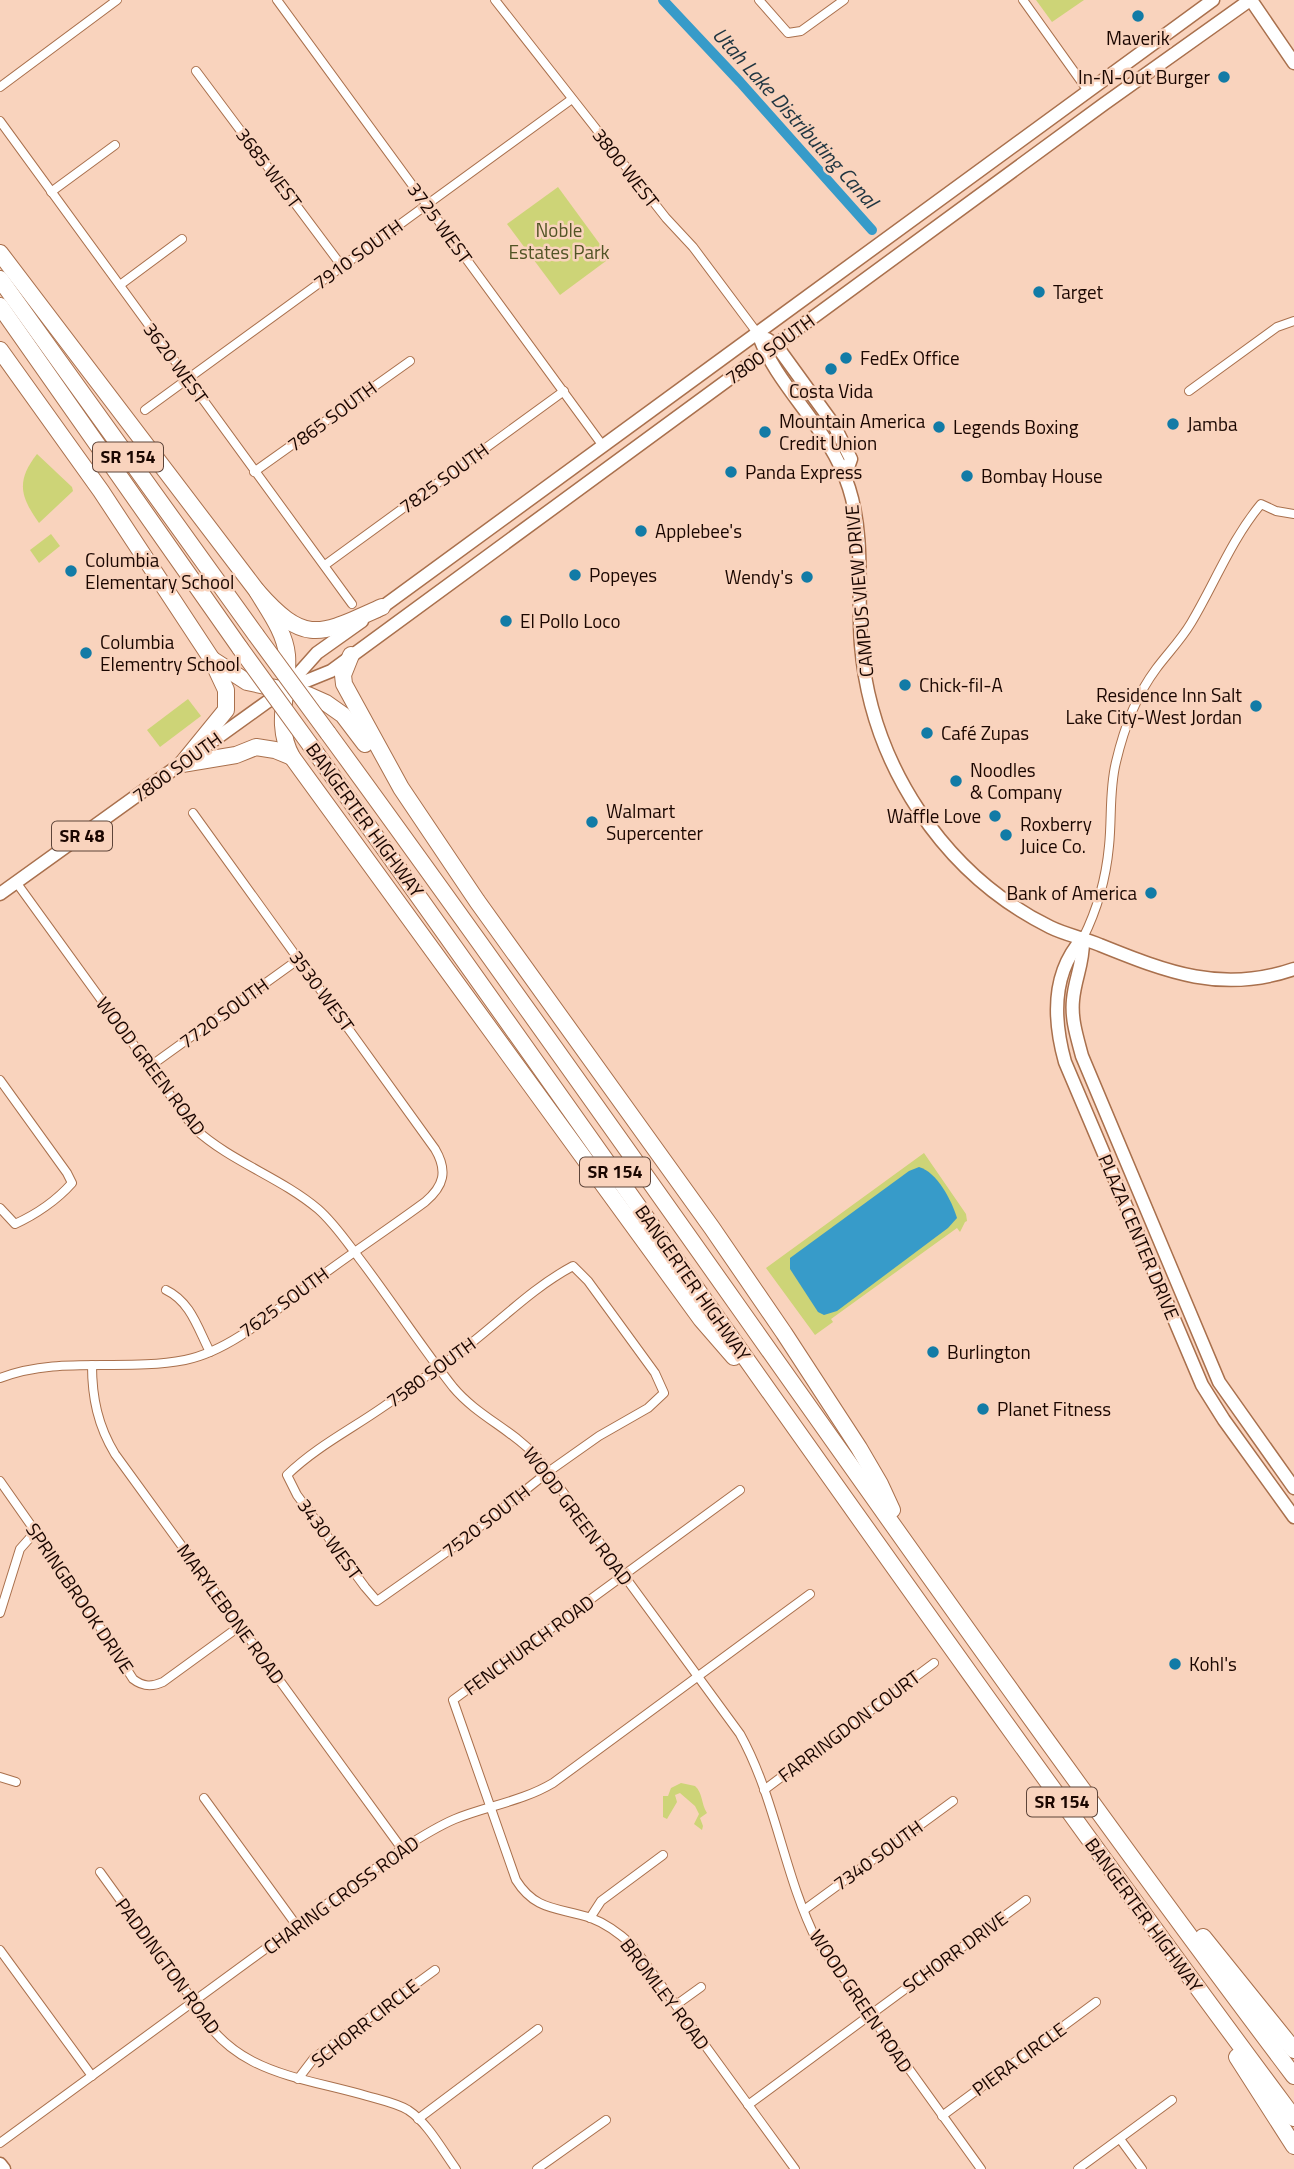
<svg xmlns="http://www.w3.org/2000/svg" width="1294" height="2169" font-family="'Titillium Web',sans-serif">
<style>
.green{fill:#cdd477}
.water{fill:#379bc9}
.lines{fill:none;stroke-linecap:round;stroke-linejoin:round}
.canal{stroke:#379bc9;stroke-width:10}
.street-casing{stroke:#a9704d;stroke-width:10}
.secondary-casing{stroke:#a9704d;stroke-width:15}
.primary-casing{stroke:#a9704d;stroke-width:15}
.highway-casing{stroke:#a9704d;stroke-width:18}
.street{stroke:#fff;stroke-width:8}
.secondary{stroke:#fff;stroke-width:12}
.primary{stroke:#fff;stroke-width:12}
.highway{stroke:#fff;stroke-width:16}
.highway-bridge-casing{stroke:#a9704d;stroke-width:18;stroke-linecap:butt}
.highway-bridge{stroke:#fff;stroke-width:16}
.poi-dot{fill:#127ba6;stroke:#f9d3bd;stroke-width:2.5}
.labels{text-anchor:middle;stroke-width:5;stroke-linejoin:round;paint-order:stroke}
.shield{fill:#f9d3bd;stroke:#5d4439;stroke-width:2}
.shield-label{font-size:18px;font-weight:bold;fill:#1a0600}
.poi-label{font-size:19px;fill:#1a0600;stroke:#f9d3bd;text-anchor:start}
.street-label{font-size:19px;fill:#1a0600;stroke:#f9d3bd}
.park-label{font-size:19px;fill:#515425;stroke:#f9d3bd}
.water-label{font-size:21px;font-style:italic;fill:#1f3541;stroke:#f9d3bd}
</style>
<rect width="100%" height="100%" fill="#f9d3bd"/>
<g class="green">
<path d="M1036 0H1084L1052 22Z"/>
<path d="M558 187 610 258 560 295 507 224Z"/>
<path d="M37 454 72 487 73 491 39 523C20 496 16 481 37 454Z"/>
<path d="M51 534 60 546 39 563 30 550Z"/>
<path d="M188 699 201 716 160 747 147 730Z"/>
<path d="M924 1153 966 1214 967 1221 965 1222 960 1232 957 1228 831 1319 833 1322 815 1335 766 1268Z"/>
<path d="M681 1783 695 1786C703 1793 701 1804 707 1813L700 1818 703 1826 702 1830 694 1824 699 1814 695 1806 680 1793 675 1795 677 1802 667 1819 663 1817V1796H668L671 1788Z"/>
</g>
<path class="water" d="M919 1167C937 1172 952 1201 957 1218L948 1228 837 1311 824 1315 818 1312 790 1269V1258L909 1171Z"/>
<g class="lines">
<path class="canal" d="M663 0 740 82 872 230"/>
<defs>
<g id="street">
<path d="M277 0 603 446"/>
<path d="M495 0 666 218 693 247 758 334"/>
<path d="M759 0 788 33 801 31 844 0"/>
<path d="M1023 0 1088 91"/>
<path d="M196 71 341 265"/>
<path d="M0 87 117 0"/>
<path d="M0 121 352 604"/>
<path d="M51 192 115 145"/>
<path d="M120 285 182 239"/>
<path d="M1189 391 1277 327 1294 321"/>
<path d="M145 410 572 99"/>
<path d="M254 472 410 361"/>
<path d="M325 565 564 391"/>
<path d="M16 882 194 1128C231 1162 280 1177 318 1209 334 1223 346 1241 359 1258 391 1300 420 1345 453 1387 477 1416 513 1430 538 1458L740 1734C776 1799 784 1876 817 1941L981 2169"/>
<path d="M1083 938C1097 910 1106 878 1109 846 1112 818 1109 790 1116 762 1124 728 1135 697 1156 669 1167 654 1181 640 1191 623 1215 583 1231 540 1261 504L1276 511 1294 514"/>
<path d="M149 1067 299 959"/>
<path d="M0 1080 67 1173 72 1183C57 1200 35 1215 15 1224L0 1208"/>
<path d="M573 1266 588 1281 655 1373 664 1393 648 1408 599 1436 548 1472 458 1544 377 1601 365 1587 297 1495 287 1475C316 1447 350 1430 383 1407 407 1391 430 1373 453 1357 494 1328 528 1290 573 1266Z"/>
<path d="M166 1290C191 1302 198 1329 210 1352"/>
<path d="M92 1365C92 1398 98 1426 115 1454L402 1849"/>
<path d="M0 1378C59 1355 124 1372 185 1360 234 1350 281 1305 321 1276 355 1251 391 1227 425 1202 444 1186 448 1171 435 1149L193 813"/>
<path d="M0 1481 75 1588 133 1679C143 1687 152 1687 163 1682L240 1626"/>
<path d="M740 1490 453 1700 516 1880C536 1912 559 1907 591 1918 607 1924 620 1934 632 1945L795 2169"/>
<path d="M0 1613 20 1549 36 1531"/>
<path d="M0 1777 16 1782"/>
<path d="M764 1790 934 1663"/>
<path d="M204 1798 297 1926"/>
<path d="M100 1872 194 2002C231 2074 298 2076 367 2096 381 2100 396 2103 408 2110 428 2123 442 2150 456 2169"/>
<path d="M804 1910 953 1801"/>
<path d="M590 1918 601 1901 663 1855"/>
<path d="M0 1950 92 2076"/>
<path d="M676 2005 701 1987"/>
<path d="M298 2079 314 2058 435 1970"/>
<path d="M748 2105 1026 1900"/>
<path d="M942 2116 1096 2002"/>
<path d="M418 2119 538 2029"/>
<path d="M1120 2139 1142 2169"/>
<path d="M0 2143 402 1849C419 1838 436 1827 455 1819 487 1806 523 1801 553 1783L810 1594"/>
<path d="M537 2169 606 2120"/>
<path d="M1078 2169 1172 2100"/>
</g>
<g id="secondary">
<path d="M1251 0 1294 63"/>
<path d="M758 334C778 389 830 428 849 488 865 538 857 593 861 645 871 764 943 874 1050 927 1066 935 1084 938 1100 945 1167 972 1222 994 1294 969"/>
<path d="M767 339 776 345 834 425 851 459 845 476"/>
<path d="M1083 938C1052 972 1053 1019 1065 1062L1202 1385 1224 1420 1294 1517"/>
<path d="M1083 938C1084 963 1075 977 1073 1000 1071 1019 1077 1037 1082 1056L1219 1382 1294 1488"/>
<path d="M0 2164 4 2169"/>
</g>
<g id="primary">
<path d="M377 611 1213 0"/>
<path d="M289 688 331 671 1104 104 1250 0"/>
<path d="M0 894 285 689 317 653 362 621"/>
</g>
<g id="highway">
<path d="M0 253 257 591C306 647 321 634 382 607"/>
<path d="M0 279 256 635"/>
<path d="M0 306 240 648"/>
<path d="M0 350 101 491 211 658 226 690V710L182 764"/>
<path d="M257 591C268 610 285 632 287 655 290 691 273 723 292 757L701 1319 734 1357"/>
<path d="M351 655 343 675 344 684 401 788 477 901 712 1228 784 1333 859 1448 880 1484 892 1510"/>
<path d="M213 660 247 682 308 695 326 703 343 715 365 744"/>
<path d="M328 733C654 1178 962 1636 1294 2076"/>
<path d="M311 746C639 1203 958 1667 1294 2118"/>
<path d="M182 764 236 755 256 747 275 750 292 757"/>
<path d="M1203 1937 1294 2050"/>
<path d="M1237 2057 1294 2146"/>
</g>
</defs>
<use href="#street" class="street-casing"/>
<use href="#secondary" class="secondary-casing"/>
<use href="#primary" class="primary-casing"/>
<use href="#highway" class="highway-casing"/>
<use href="#street" class="street"/>
<use href="#secondary" class="secondary"/>
<use href="#primary" class="primary"/>
<use href="#highway" class="highway"/>
<defs>
<g id="highway-bridge">
<path d="M256 635 328 733"/>
<path d="M240 648 311 746"/>
</g>
</defs>
<use href="#highway-bridge" class="highway-bridge-casing"/>
<use href="#highway-bridge" class="highway-bridge"/>
</g>
<g class="poi-dot">
<circle cx="1138" cy="16" r="7"/>
<circle cx="1224" cy="77" r="7"/>
<circle cx="1039" cy="292" r="7"/>
<circle cx="846" cy="358" r="7"/>
<circle cx="831" cy="369" r="7"/>
<circle cx="1173" cy="424" r="7"/>
<circle cx="939" cy="427" r="7"/>
<circle cx="765" cy="432" r="7"/>
<circle cx="731" cy="472" r="7"/>
<circle cx="967" cy="476" r="7"/>
<circle cx="641" cy="531" r="7"/>
<circle cx="71" cy="571" r="7"/>
<circle cx="575" cy="575" r="7"/>
<circle cx="807" cy="577" r="7"/>
<circle cx="506" cy="621" r="7"/>
<circle cx="86" cy="653" r="7"/>
<circle cx="905" cy="685" r="7"/>
<circle cx="1256" cy="706" r="7"/>
<circle cx="927" cy="733" r="7"/>
<circle cx="956" cy="781" r="7"/>
<circle cx="995" cy="816" r="7"/>
<circle cx="592" cy="822" r="7"/>
<circle cx="1006" cy="835" r="7"/>
<circle cx="1151" cy="893" r="7"/>
<circle cx="933" cy="1352" r="7"/>
<circle cx="983" cy="1409" r="7"/>
<circle cx="1175" cy="1664" r="7"/>
</g>
<g class="labels">
<g class="shield">
<rect x="93" y="442.5" width="70" height="29" rx="5"/>
<rect x="52" y="821.5" width="60" height="29" rx="5"/>
<rect x="580" y="1157.5" width="70" height="29" rx="5"/>
<rect x="1027" y="1787.5" width="70" height="29" rx="5"/>
</g>
<g class="shield-label">
<text x="128" y="463">SR 154</text>
<text x="82" y="842">SR 48</text>
<text x="615" y="1178">SR 154</text>
<text x="1062" y="1808">SR 154</text>
</g>
<g class="poi-label">
<text x="1138" y="45" text-anchor="middle">Maverik</text>
<text x="1210" y="84" text-anchor="end">In-N-Out Burger</text>
<text x="1053" y="299">Target</text>
<text x="860" y="365">FedEx Office</text>
<text x="831" y="398" text-anchor="middle">Costa Vida</text>
<text x="779" y="428">Mountain America<tspan x="779" dy="22">Credit Union</tspan></text>
<text x="1187" y="431">Jamba</text>
<text x="953" y="434">Legends Boxing</text>
<text x="745" y="479">Panda Express</text>
<text x="981" y="483">Bombay House</text>
<text x="655" y="538">Applebee's</text>
<text x="85" y="567">Columbia<tspan x="85" dy="22">Elementary School</tspan></text>
<text x="589" y="582">Popeyes</text>
<text x="793" y="584" text-anchor="end">Wendy's</text>
<text x="520" y="628">El Pollo Loco</text>
<text x="100" y="649">Columbia<tspan x="100" dy="22">Elementry School</tspan></text>
<text x="919" y="692">Chick-fil-A</text>
<text x="1242" y="702" text-anchor="end">Residence Inn Salt<tspan x="1242" dy="22">Lake City-West Jordan</tspan></text>
<text x="941" y="740">Café Zupas</text>
<text x="970" y="777">Noodles<tspan x="970" dy="22">&amp; Company</tspan></text>
<text x="606" y="818">Walmart<tspan x="606" dy="22">Supercenter</tspan></text>
<text x="981" y="823" text-anchor="end">Waffle Love</text>
<text x="1020" y="831">Roxberry<tspan x="1020" dy="22">Juice Co.</tspan></text>
<text x="1137" y="900" text-anchor="end">Bank of America</text>
<text x="947" y="1359">Burlington</text>
<text x="997" y="1416">Planet Fitness</text>
<text x="1189" y="1671">Kohl's</text>
</g>
<g class="street-label">
<text transform="translate(269 168) rotate(53)" y="7">3685 WEST</text>
<text transform="translate(626 168) rotate(52)" y="7">3800 WEST</text>
<text transform="translate(440 223) rotate(54)" y="7">3725 WEST</text>
<text transform="translate(358 254) rotate(-36)" y="7">7910 SOUTH</text>
<text transform="translate(770 349) rotate(-36)" y="7">7800 SOUTH</text>
<text transform="translate(176 363) rotate(54)" y="7">3620 WEST</text>
<text transform="translate(332 416) rotate(-36)" y="7">7865 SOUTH</text>
<text transform="translate(444 478) rotate(-36)" y="7">7825 SOUTH</text>
<text transform="translate(859 591) rotate(-95)" y="7">CAMPUS VIEW DRIVE</text>
<text transform="translate(177 767) rotate(-36)" y="7">7800 SOUTH</text>
<text transform="translate(365 820) rotate(54)" y="7">BANGERTER HIGHWAY</text>
<text transform="translate(322 991) rotate(54)" y="7">3530 WEST</text>
<text transform="translate(224 1013) rotate(-36)" y="7">7720 SOUTH</text>
<text transform="translate(151 1066) rotate(53)" y="7">WOOD GREEN ROAD</text>
<text transform="translate(1139 1237) rotate(67)" y="7">PLAZA CENTER DRIVE</text>
<text transform="translate(693 1283) rotate(55)" y="7">BANGERTER HIGHWAY</text>
<text transform="translate(284 1302) rotate(-36)" y="7">7625 SOUTH</text>
<text transform="translate(431 1372) rotate(-36)" y="7">7580 SOUTH</text>
<text transform="translate(578 1516) rotate(53)" y="7">WOOD GREEN ROAD</text>
<text transform="translate(486 1521) rotate(-38)" y="7">7520 SOUTH</text>
<text transform="translate(330 1539) rotate(54)" y="7">3430 WEST</text>
<text transform="translate(80 1598) rotate(56)" y="7">SPRINGBROOK DRIVE</text>
<text transform="translate(231 1614) rotate(54)" y="7">MARYLEBONE ROAD</text>
<text transform="translate(529 1645) rotate(-36)" y="7">FENCHURCH ROAD</text>
<text transform="translate(849 1726) rotate(-37)" y="7">FARRINGDON COURT</text>
<text transform="translate(878 1855) rotate(-36)" y="7">7340 SOUTH</text>
<text transform="translate(341 1895) rotate(-36)" y="7">CHARING CROSS ROAD</text>
<text transform="translate(1144 1915) rotate(54)" y="7">BANGERTER HIGHWAY</text>
<text transform="translate(955 1952) rotate(-36)" y="7">SCHORR DRIVE</text>
<text transform="translate(168 1966) rotate(54)" y="7">PADDINGTON ROAD</text>
<text transform="translate(665 1994) rotate(53)" y="7">BROMLEY ROAD</text>
<text transform="translate(861 2001) rotate(56)" y="7">WOOD GREEN ROAD</text>
<text transform="translate(365 2023) rotate(-38)" y="7">SCHORR CIRCLE</text>
<text transform="translate(1019 2059) rotate(-36)" y="7">PIERA CIRCLE</text>
</g>
<g class="park-label">
<text x="559" y="237">Noble<tspan x="559" dy="22">Estates Park</tspan></text>
</g>
<g class="water-label">
<text transform="translate(795 118) rotate(48)" y="7">Utah Lake Distributing Canal</text>
</g>
</g>
</svg>
